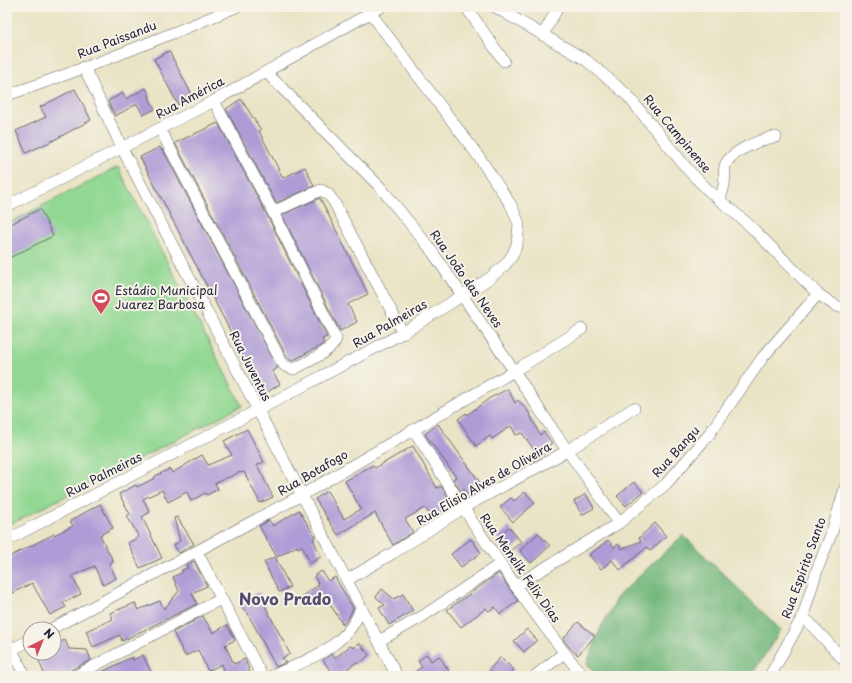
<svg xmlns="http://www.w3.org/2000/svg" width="852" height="683" font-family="'Playpen Sans',sans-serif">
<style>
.green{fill:#92d893;stroke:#5a7d67}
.forest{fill:#75b87d;stroke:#4c6d5c}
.building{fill:#ae9cd6}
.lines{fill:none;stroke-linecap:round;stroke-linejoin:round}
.minor-casing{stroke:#68666b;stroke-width:12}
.minor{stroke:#fff;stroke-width:11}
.labels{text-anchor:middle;stroke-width:4;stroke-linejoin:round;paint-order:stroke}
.street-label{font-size:12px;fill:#22223b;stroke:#f7f3e8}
.poi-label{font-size:12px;fill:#22223b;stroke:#f7f3e8;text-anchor:start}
.district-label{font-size:16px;font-weight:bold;fill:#534d71;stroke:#f7f3e8}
</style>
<rect width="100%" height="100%" fill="#f7f3e8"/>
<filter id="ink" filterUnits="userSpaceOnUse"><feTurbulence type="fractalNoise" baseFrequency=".025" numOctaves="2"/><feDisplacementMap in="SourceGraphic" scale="8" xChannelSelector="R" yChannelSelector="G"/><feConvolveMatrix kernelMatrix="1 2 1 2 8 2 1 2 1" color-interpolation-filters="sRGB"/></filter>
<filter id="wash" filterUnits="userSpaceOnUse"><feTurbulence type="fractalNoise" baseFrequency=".012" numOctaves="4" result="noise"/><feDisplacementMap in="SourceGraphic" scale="16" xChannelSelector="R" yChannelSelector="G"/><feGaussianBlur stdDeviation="0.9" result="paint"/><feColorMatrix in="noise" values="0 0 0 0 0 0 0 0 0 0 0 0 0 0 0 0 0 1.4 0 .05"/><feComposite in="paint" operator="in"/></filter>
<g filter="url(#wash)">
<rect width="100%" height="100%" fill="#e9e4c5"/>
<path class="green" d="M118 167 242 406 7 526V224Z"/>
<path class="forest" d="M683 535 781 630 751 676H598L587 664 600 629 619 595Z"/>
<g id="blocks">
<g class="building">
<path d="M169 51 193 97 178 105 154 59Z"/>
<path d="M146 88 150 96 149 97 155 109 143 115 137 104 115 116 108 101 123 93 126 99Z"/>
<path d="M75 89 91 120 54 140 26 153 16 131 46 117 40 107Z"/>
<path d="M241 99 261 130 259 131 283 178 305 167 314 186 276 203 226 109Z"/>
<path d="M218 123 267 215 327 337 322 339 324 343 320 346 292 361 287 357 175 143Z"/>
<path d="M160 147 162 151 163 150 278 368 272 371 280 384 263 395 253 378 254 377 140 157Z"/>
<path d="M320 198 368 294 348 304 357 322 340 331 282 215Z"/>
<path d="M40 209 53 236 7 259V226Z"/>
<path d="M508 389 515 403 518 400 528 411 540 435 544 432 552 443 541 451 544 455 530 463 535 451 522 433 516 435 511 426 492 439 490 436 476 446 458 419 466 413 467 415 490 398Z"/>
<path d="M438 424 484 488 469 497 464 489 461 491 453 479 456 477 425 434Z"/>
<path d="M247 429 264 462 257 465 273 497 260 503 244 472 241 473 240 472 215 483 218 489 207 495 205 493 191 501 187 492 168 502 162 490 143 499 150 512 142 517 162 558 140 568 128 543 139 537 127 516 130 514 119 494 136 485 137 487 155 478V476L170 469 172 473 202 455 208 465 232 455 224 441Z"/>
<path d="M413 446 437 488 441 486 449 498 446 500 449 506 432 518 425 508 405 519 413 532 393 545 375 513 338 535 315 499 327 491 344 519 361 509 345 481 373 465 375 468Z"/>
<path d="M634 482 643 492 626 506 617 496Z"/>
<path d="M525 492 535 503 513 522 500 507 511 498 514 501Z"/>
<path d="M586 494 594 508 582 515 574 501Z"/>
<path d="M100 504 113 528 100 535 113 561 109 563 116 578 103 585 94 566 72 576 81 594 63 603 66 607 50 615 32 583 7 596V558L54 534V535L73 526 70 521Z"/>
<path d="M299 510 315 537 313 539 321 557 310 563 302 546 298 548 297 546 277 557 259 526 269 520 273 526Z"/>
<path d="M177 517 194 544 179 553 174 545 180 541 174 518Z"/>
<path d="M655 523 666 536 650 551 647 547 620 570 612 560 601 569 589 555 608 540 614 547 618 544 622 549 641 541 639 538Z"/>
<path d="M509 527 521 542 509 552 497 537Z"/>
<path d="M538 533 550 546 531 563 520 551Z"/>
<path d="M471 539 481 553 461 567 451 554Z"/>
<path d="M275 557 290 587 279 592 264 562Z"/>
<path d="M194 561 207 586 192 593 197 604 122 641 120 635 93 647 86 631 113 619 110 613 135 603 138 610 160 601 164 609 179 591 173 577 183 572 182 570 188 568 186 565Z"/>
<path d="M322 571 328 581 335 577 353 608 349 617 343 625 325 596 306 607 300 597 319 585 314 576Z"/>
<path d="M499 573 518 601 500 614 495 607 489 611 486 608 461 627 447 610Z"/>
<path d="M382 589 394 599 403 594 413 611 389 625 379 608 385 605 376 597Z"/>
<path d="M259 592 266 606H265L290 654 282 658 286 662 276 667 246 610 244 611 239 602Z"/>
<path d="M203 616 213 633 227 625 235 640 225 645 234 664 245 659 251 676H226L222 664 208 671 198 650 185 656 173 632Z"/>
<path d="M578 622 595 636 578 655 570 648 563 639Z"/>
<path d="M527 629 537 640 524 652 514 641Z"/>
<path d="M65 640 69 649 87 650 91 660 71 670 68 676H45L36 653H54V645Z"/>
<path d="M359 643 369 655 359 664 357 662 337 676H334L323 660 332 654 335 658 350 646 354 648Z"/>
<path d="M427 654 431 661 439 656 449 671 442 676H408L422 667 418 661Z"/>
<path d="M143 655 153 676H90L97 672 98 674 132 657 133 660Z"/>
<path d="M501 657 514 670 508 676H496L489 670Z"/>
</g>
</g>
</g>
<g filter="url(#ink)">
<use href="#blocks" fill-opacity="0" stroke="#68666b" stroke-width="1"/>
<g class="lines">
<defs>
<g id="minor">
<path d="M466 7 504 61"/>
<path d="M495 7 586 60 611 81 627 95 689 171 709 191 749 225 818 294 836 306 845 308"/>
<path d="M543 35 558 7"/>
<path d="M84 67 122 148 302 495 397 676"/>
<path d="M266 72 381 188 429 247 514 371 555 433 619 523"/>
<path d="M7 95C84 70 162 38 236 7"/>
<path d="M160 129 281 361 285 366 294 369C305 363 333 351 336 339L273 212 214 101"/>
<path d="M720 200C721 195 723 190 724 185 725 179 724 172 725 166 729 152 763 138 776 137"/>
<path d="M7 206 214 101 381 7"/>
<path d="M273 212 321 190 328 194 334 202 403 333"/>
<path d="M414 430C450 488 487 545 526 601 545 627 563 652 583 676"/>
<path d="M7 540 258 410 403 333 490 278 505 265 512 256 517 244 519 224 511 205 479 157 366 7"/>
<path d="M197 552 262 676"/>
<path d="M347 580 393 553 463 508 567 451 634 408"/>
<path d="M515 586 619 523 666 484 707 437 763 357 818 294"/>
<path d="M803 616 845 661"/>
<path d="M51 629 302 495 514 371 582 329"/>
<path d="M7 640 25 676"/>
<path d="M379 641 423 616 500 564"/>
<path d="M7 652 30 640"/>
<path d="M75 676 221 599"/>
<path d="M272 676C305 661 350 646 361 607"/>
<path d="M535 676 564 653"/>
<path d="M770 676 803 616 817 570 832 532 845 488"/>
</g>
</defs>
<use href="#minor" class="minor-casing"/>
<use href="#minor" class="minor"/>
</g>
</g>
<defs>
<symbol id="stadium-pin" viewBox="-11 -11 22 30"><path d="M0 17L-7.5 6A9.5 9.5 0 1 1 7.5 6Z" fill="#d1495b" stroke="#f7f3e8"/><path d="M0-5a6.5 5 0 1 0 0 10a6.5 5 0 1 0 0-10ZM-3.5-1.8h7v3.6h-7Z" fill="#fff"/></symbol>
</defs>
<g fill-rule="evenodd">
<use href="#stadium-pin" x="90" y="287" width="22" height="30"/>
</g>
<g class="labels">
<g class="street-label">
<text transform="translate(117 40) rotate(-21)" y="4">Rua Paissandu</text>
<text transform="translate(190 98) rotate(-28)" y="4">Rua América</text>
<text transform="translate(677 134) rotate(50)" y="4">Rua Campinense</text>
<text transform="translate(466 279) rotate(55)" y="4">Rua João das Neves</text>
<text transform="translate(390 324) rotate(-30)" y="4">Rua Palmeiras</text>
<text transform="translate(250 366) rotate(63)" y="4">Rua Juventus</text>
<text transform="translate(676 452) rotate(-48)" y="4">Rua Bangu</text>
<text transform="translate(313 473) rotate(-30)" y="4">Rua Botafogo</text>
<text transform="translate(104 475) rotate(-27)" y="4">Rua Palmeiras</text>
<text transform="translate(484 484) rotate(-30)" y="4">Rua Elisio Alves de Oliveira</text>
<text transform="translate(520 568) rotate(55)" y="4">Rua Menelik Felix Dias</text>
<text transform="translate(804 568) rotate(-70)" y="4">Rua Espírito Santo</text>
</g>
<g class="poi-label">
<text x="115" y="295">Estádio Municipal<tspan x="115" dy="14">Juarez Barbosa</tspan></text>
</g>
<g class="district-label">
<text x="285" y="605">Novo Prado</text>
</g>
</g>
<rect width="852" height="683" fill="none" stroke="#f7f3e8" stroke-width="24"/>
<g transform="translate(42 641) rotate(43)"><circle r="19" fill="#f7f3e8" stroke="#a29fa3"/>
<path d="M0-3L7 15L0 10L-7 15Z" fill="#d1495b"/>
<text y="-6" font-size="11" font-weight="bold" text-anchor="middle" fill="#22223b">N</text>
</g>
</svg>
